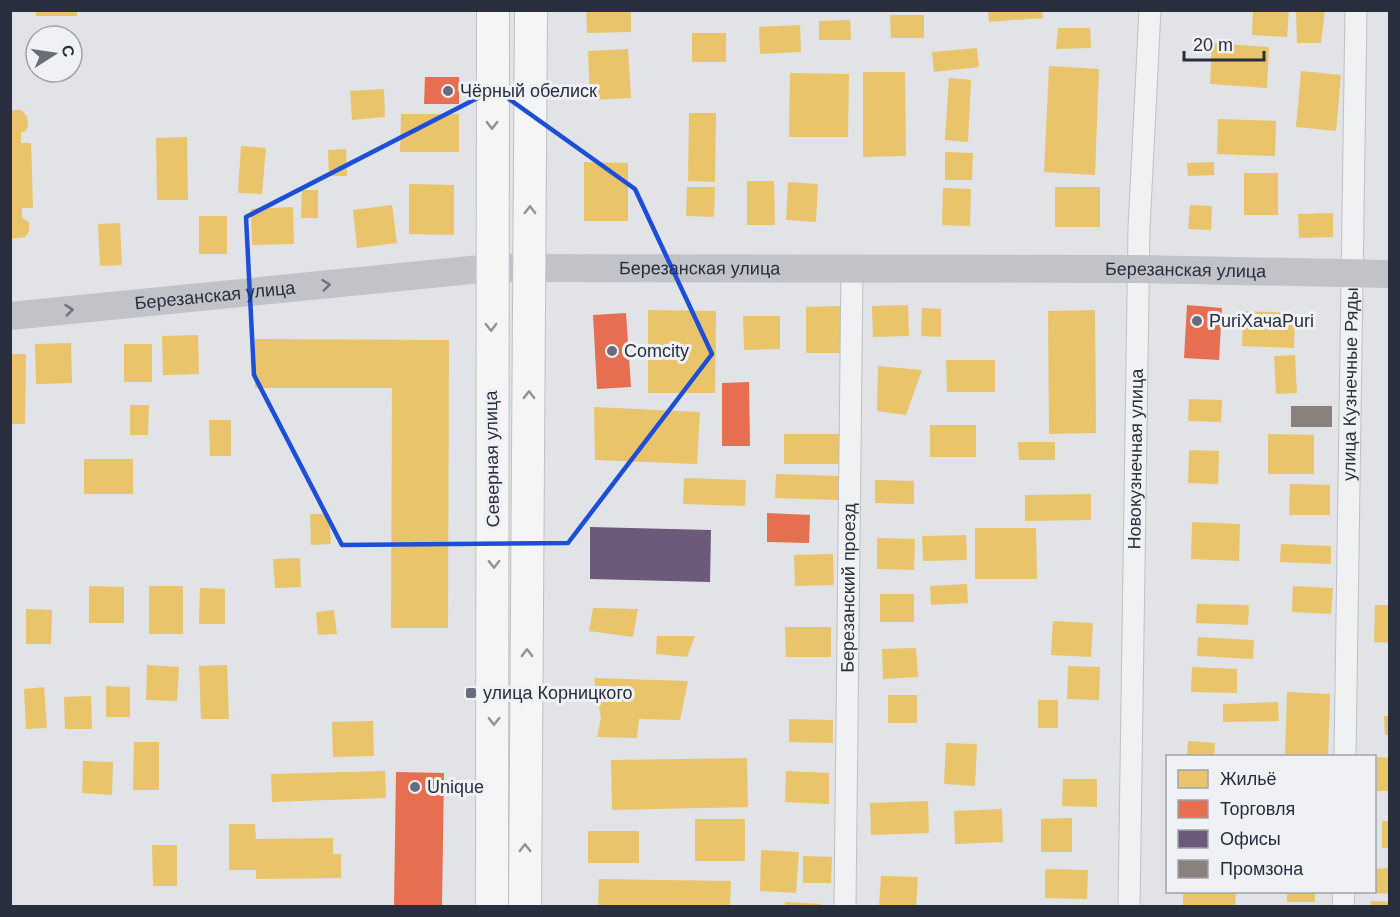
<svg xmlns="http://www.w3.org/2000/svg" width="1400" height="917" font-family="Helvetica,sans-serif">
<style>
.homes{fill:#e9c46a}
.shops{fill:#e76f51}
.offices{fill:#6d597a}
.industry{fill:#8a817c}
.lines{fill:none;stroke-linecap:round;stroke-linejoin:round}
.street-casing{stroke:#bec0c3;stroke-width:23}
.primary-casing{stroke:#bec0c3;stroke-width:34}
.street{stroke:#f0f1f3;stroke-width:21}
.secondary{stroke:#c2c3c8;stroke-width:28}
.primary{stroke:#f5f5f6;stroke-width:32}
.oneway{stroke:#8f929a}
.oneway2{stroke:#6e717c}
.marked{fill:none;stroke:#1d4ed8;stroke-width:4.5;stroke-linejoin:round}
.poi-dot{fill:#696d79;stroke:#eff1f5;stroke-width:2}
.labels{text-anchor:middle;stroke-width:6;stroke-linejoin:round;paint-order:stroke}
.poi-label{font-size:18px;fill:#292e3e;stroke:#eff1f5;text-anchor:start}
.street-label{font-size:18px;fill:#292e3e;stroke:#eff1f5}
</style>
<rect width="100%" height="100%" fill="#e1e3e6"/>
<g class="homes">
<rect x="36" y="10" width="41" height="6"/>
<path d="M586 10H631V32L587 33Z"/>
<path d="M988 10H1042L1043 18 989 22Z"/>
<path d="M1253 10H1289L1287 37 1252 35Z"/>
<path d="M1296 10H1325L1321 43H1297Z"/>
<path d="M890 15H924V38H891Z"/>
<path d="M850 20 851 40H819V21Z"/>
<path d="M800 25 801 52 760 54 759 27Z"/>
<path d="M1058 28H1090L1091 48 1056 49Z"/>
<rect x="692" y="33" width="34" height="29"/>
<path d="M1212 43 1269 47 1267 88 1210 84Z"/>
<path d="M977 48 979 67 934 72 932 52Z"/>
<path d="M628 49 631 98 590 100 588 51Z"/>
<path d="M1049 66 1099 69 1095 175 1044 172Z"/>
<path d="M1301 71 1341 75 1336 131 1296 127Z"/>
<path d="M863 72H905L906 156 863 157Z"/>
<path d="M790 73 849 74 848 137H789Z"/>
<path d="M949 78 971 80 968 142 945 140Z"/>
<path d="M384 89 385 117 352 120 350 91Z"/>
<path d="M10 110H21L27 116 28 126 25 132H21V143H31L33 208H22V218L29 222V231L25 237 10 239Z"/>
<path d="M689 113H716L715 182 688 181Z"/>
<path d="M401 114H459V152H400Z"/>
<path d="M1218 119 1276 121 1275 156 1217 154Z"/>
<path d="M187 137 188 200H157L156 138Z"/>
<path d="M241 146 266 148 262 194 238 193Z"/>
<path d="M346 149 347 176H329L328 150Z"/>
<path d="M945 152 973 153 972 180H945Z"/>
<path d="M584 162 628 163V221H584Z"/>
<path d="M1214 162V175L1188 176 1187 163Z"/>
<rect x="1244" y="173" width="34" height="42"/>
<path d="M747 181H774L775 225H747Z"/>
<path d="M788 182 818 184 816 222 786 220Z"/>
<path d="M409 184 454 185V235L409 234Z"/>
<path d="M687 187H715L714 217 686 216Z"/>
<rect x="1055" y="187" width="45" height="40"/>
<path d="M943 188 971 189 970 226 942 225Z"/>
<path d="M302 190H318V218H301Z"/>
<path d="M392 205 397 243 357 248 353 210Z"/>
<path d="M1190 205 1212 206 1211 230 1188 229Z"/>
<path d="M293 207 294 244 252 245 251 209Z"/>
<path d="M1333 213V237L1299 238 1298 214Z"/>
<rect x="199" y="216" width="28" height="38"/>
<path d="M120 223 122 265 100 266 98 224Z"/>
<path d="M908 305 909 336 873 337 872 306Z"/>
<path d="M843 306V353H806V307Z"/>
<path d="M922 308 941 309V337L921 336Z"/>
<path d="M648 310 716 311 715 393H648Z"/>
<path d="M1095 310 1096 433 1049 434 1048 311Z"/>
<path d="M1243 311 1295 313 1294 348 1242 346Z"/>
<path d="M743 316H780V349L744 350Z"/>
<path d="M198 335 199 374 163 375 162 336Z"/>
<path d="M255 339 449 340 448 628H391L392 388H255Z"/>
<path d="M71 343 72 383 36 384 35 344Z"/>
<rect x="124" y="344" width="28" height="38"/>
<path d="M10 354H26L25 424H10Z"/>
<path d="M1295 355 1297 393 1276 394 1274 356Z"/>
<path d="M946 360H995V392H947Z"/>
<path d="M878 366 922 370 906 415 877 411Z"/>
<path d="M1189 399 1222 400 1221 422 1188 421Z"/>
<path d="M130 405H149L148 435H130Z"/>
<path d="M594 407 700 412 697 464 595 460Z"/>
<path d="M209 420H231V456H210Z"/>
<rect x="930" y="425" width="46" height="32"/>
<rect x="784" y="434" width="55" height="30"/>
<path d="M1268 434 1314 435V474H1268Z"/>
<path d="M1018 442H1055V460H1019Z"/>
<path d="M1189 450 1219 451 1218 484 1188 483Z"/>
<rect x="84" y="459" width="49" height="35"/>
<path d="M776 474 841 476 840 500 775 498Z"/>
<path d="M684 478 746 480 745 506 683 504Z"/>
<path d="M875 480 914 481V504L875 503Z"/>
<path d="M1290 484 1330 485V515H1289Z"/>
<path d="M1091 494V520L1025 521V495Z"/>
<path d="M310 514H329L331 544 311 545Z"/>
<path d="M1192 522 1240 524 1239 561 1191 559Z"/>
<path d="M975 528H1036L1037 579H975Z"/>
<path d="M966 535 967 560 923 561 922 536Z"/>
<path d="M877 538 915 539 914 570 877 569Z"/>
<path d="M1281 544 1331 546V564L1280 562Z"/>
<path d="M833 554 834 585 795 586 794 555Z"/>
<path d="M300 558 301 587 275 588 273 559Z"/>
<path d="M967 584 968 603 931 605 930 586Z"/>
<path d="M89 586 124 587V623H89Z"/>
<rect x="149" y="586" width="34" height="48"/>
<path d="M1293 586 1333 588 1331 614 1292 612Z"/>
<path d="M200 588 225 589V624H199Z"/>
<rect x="880" y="594" width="34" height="28"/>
<path d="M1197 604 1249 605 1248 625 1196 623Z"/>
<path d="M1375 605H1390V643L1374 642Z"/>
<path d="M593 608 638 609 633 637 589 631Z"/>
<path d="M26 609 52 610 51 644H26Z"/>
<path d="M334 610 337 634 318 635 316 612Z"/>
<path d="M1053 621 1093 623 1091 657 1051 655Z"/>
<path d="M785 627H831V657H786Z"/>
<path d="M657 636H695L687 657 656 654Z"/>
<path d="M1198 637 1254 640 1253 659 1197 656Z"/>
<path d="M916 648 918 677 883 679 882 649Z"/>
<path d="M147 665 179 667 177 701 146 700Z"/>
<path d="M227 665 229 719H201L199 666Z"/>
<path d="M1068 666 1100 667 1099 700 1067 699Z"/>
<path d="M1192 667 1237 669V693L1191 692Z"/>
<path d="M594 678 688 681 680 720 639 719 637 738 597 737 601 718Z"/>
<path d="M106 686 130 687V717H106Z"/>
<path d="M44 687 47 728 26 729 24 689Z"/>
<path d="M1287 692 1330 694 1328 756H1285Z"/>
<rect x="888" y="695" width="29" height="28"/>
<path d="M91 696 92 729H65L64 697Z"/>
<rect x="1038" y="700" width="20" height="28"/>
<path d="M1278 702 1279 721 1223 722V704Z"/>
<path d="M1384 716H1390V735H1385Z"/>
<path d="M789 719 833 720V743L789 742Z"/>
<path d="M373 721 374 756 333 757 332 722Z"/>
<path d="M1188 741 1215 743 1214 756H1187Z"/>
<path d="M134 742H159V790H133Z"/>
<path d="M946 743 977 744 975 786 944 784Z"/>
<path d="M1377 757 1390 758V791H1377Z"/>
<path d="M747 758 748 807 612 810 611 760Z"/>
<path d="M83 761 113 762 112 795 82 793Z"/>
<path d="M385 771 386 798 272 802 271 774Z"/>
<path d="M786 771 829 773V804L785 802Z"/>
<path d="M1063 779H1097V807L1062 806Z"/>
<path d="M928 801 929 833 871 835 870 803Z"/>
<path d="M1002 809 1003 842 955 844 954 811Z"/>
<path d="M1072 818V852H1041V819Z"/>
<rect x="695" y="819" width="50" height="42"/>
<rect x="1382" y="821" width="8" height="27"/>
<path d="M229 824H255L256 839 333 838V854H341V878L256 879V870H229Z"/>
<rect x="588" y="831" width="51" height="32"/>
<path d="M152 845H177V886H153Z"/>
<path d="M761 850 799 852 796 893 760 891Z"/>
<path d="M803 856 832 857 831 883H803Z"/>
<path d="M1390 868V894L1374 893V869Z"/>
<path d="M1045 869 1088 870 1087 899 1045 898Z"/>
<path d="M881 876 918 877 916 906H879Z"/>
<path d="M599 879 731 881 730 906H598Z"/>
<path d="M1183 892H1236L1235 906H1183Z"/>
<rect x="1287" y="892" width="28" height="10"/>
<path d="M1371 901 1390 902V906H1371Z"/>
<path d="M785 902 821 904V906H785Z"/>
</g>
<g class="shops">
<path d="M425 77H459V104H424Z"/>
<path d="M1187 305 1222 308 1219 360 1184 358Z"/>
<path d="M626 313 631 387 597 389 593 315Z"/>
<path d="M749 382 750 446H722V383Z"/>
<path d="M767 513 810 515 809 543 767 542Z"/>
<path d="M396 772 444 773 442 906H394Z"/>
</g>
<path class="offices" d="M590 527 711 530 710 582 590 579Z"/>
<rect class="industry" x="1291" y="406" width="41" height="21"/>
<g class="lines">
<defs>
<g id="street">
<path id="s1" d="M1345 756 1356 10"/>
<path id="s2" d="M845 906 852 269"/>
<path id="s3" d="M1129 906 1139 228 1150 10"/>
<path d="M1343 906 1344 892"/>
</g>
<g id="primary">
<path d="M492 906C495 608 491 309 493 10"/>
<path d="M525 906 531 10"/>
</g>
</defs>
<use href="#street" class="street-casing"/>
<use href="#primary" class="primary-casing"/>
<use href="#street" class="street"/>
<path class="secondary" id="s4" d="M10 316 491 268 1138 269 1390 274"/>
<use href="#primary" class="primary"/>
</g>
<defs><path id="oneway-chevron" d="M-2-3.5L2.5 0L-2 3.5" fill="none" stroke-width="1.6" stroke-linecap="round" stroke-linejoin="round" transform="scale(1.5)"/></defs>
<g class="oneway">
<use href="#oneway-chevron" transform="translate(492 125) rotate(91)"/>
<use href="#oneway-chevron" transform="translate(530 210) rotate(-90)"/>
<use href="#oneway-chevron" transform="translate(491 327) rotate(89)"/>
<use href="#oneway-chevron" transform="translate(529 395) rotate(-90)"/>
<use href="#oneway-chevron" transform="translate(494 564) rotate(89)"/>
<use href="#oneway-chevron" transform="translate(527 653) rotate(-90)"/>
<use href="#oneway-chevron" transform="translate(494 721) rotate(91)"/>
<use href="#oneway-chevron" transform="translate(525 848) rotate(-90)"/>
</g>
<g class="oneway2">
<use href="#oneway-chevron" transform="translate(326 285) rotate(-6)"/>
<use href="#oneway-chevron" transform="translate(69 310) rotate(-6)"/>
</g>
<path class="marked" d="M495 89 635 189 712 354 568 543 342 545 254 375 246 217Z"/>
<g class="poi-dot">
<circle cx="448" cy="91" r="6"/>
<circle cx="1197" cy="321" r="6"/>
<circle cx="612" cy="351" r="6"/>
<rect x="465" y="687" width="12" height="12" rx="3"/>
<circle cx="415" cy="787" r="6"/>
</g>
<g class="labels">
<g class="poi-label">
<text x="460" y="97">Чёрный обелиск</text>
<text x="1209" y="327">PuriХачаPuri</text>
<text x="624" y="357">Comcity</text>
<text x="483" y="699">улица Корницкого</text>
<text x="427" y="793">Unique</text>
</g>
<g class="street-label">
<text dy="6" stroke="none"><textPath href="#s4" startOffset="692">Березанская улица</textPath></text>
<text dy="6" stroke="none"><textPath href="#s4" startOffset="1178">Березанская улица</textPath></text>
<text dy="6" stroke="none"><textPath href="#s4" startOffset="206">Березанская улица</textPath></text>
<text dy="6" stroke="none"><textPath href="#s1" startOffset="372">улица Кузнечные Ряды</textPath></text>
<text dy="6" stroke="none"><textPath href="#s3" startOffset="447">Новокузнечная улица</textPath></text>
<text transform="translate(492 459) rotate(-91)" y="6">Северная улица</text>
<text dy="6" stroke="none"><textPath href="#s2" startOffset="318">Березанский проезд</textPath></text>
</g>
</g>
<rect width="1400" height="917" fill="none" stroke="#292e3e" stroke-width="24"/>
<rect x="1166" y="755" width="210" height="138" fill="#eff1f5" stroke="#a0a3ac" stroke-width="1.5"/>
<rect x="1178" y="770" width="30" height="18" fill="#e9c46a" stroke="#a0a3ac" stroke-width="1.5"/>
<text x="1220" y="785" font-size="18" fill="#292e3e">Жильё</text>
<rect x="1178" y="800" width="30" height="18" fill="#e76f51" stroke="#a0a3ac" stroke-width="1.5"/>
<text x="1220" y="815" font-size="18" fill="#292e3e">Торговля</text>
<rect x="1178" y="830" width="30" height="18" fill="#6d597a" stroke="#a0a3ac" stroke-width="1.5"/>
<text x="1220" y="845" font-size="18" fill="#292e3e">Офисы</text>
<rect x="1178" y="860" width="30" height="18" fill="#8a817c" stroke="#a0a3ac" stroke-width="1.5"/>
<text x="1220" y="875" font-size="18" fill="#292e3e">Промзона</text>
<g transform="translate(54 54) rotate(78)"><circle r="28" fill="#eff1f5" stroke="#a0a3ac" stroke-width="1.5"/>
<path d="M0-4.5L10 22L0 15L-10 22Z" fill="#696d79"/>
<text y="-9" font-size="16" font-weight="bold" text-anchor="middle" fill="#292e3e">С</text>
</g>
<path d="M1184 51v9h80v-9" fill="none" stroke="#292e3e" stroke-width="3"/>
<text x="1193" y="51" font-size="18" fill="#292e3e" stroke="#eff1f5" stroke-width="4.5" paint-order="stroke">20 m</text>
</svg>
